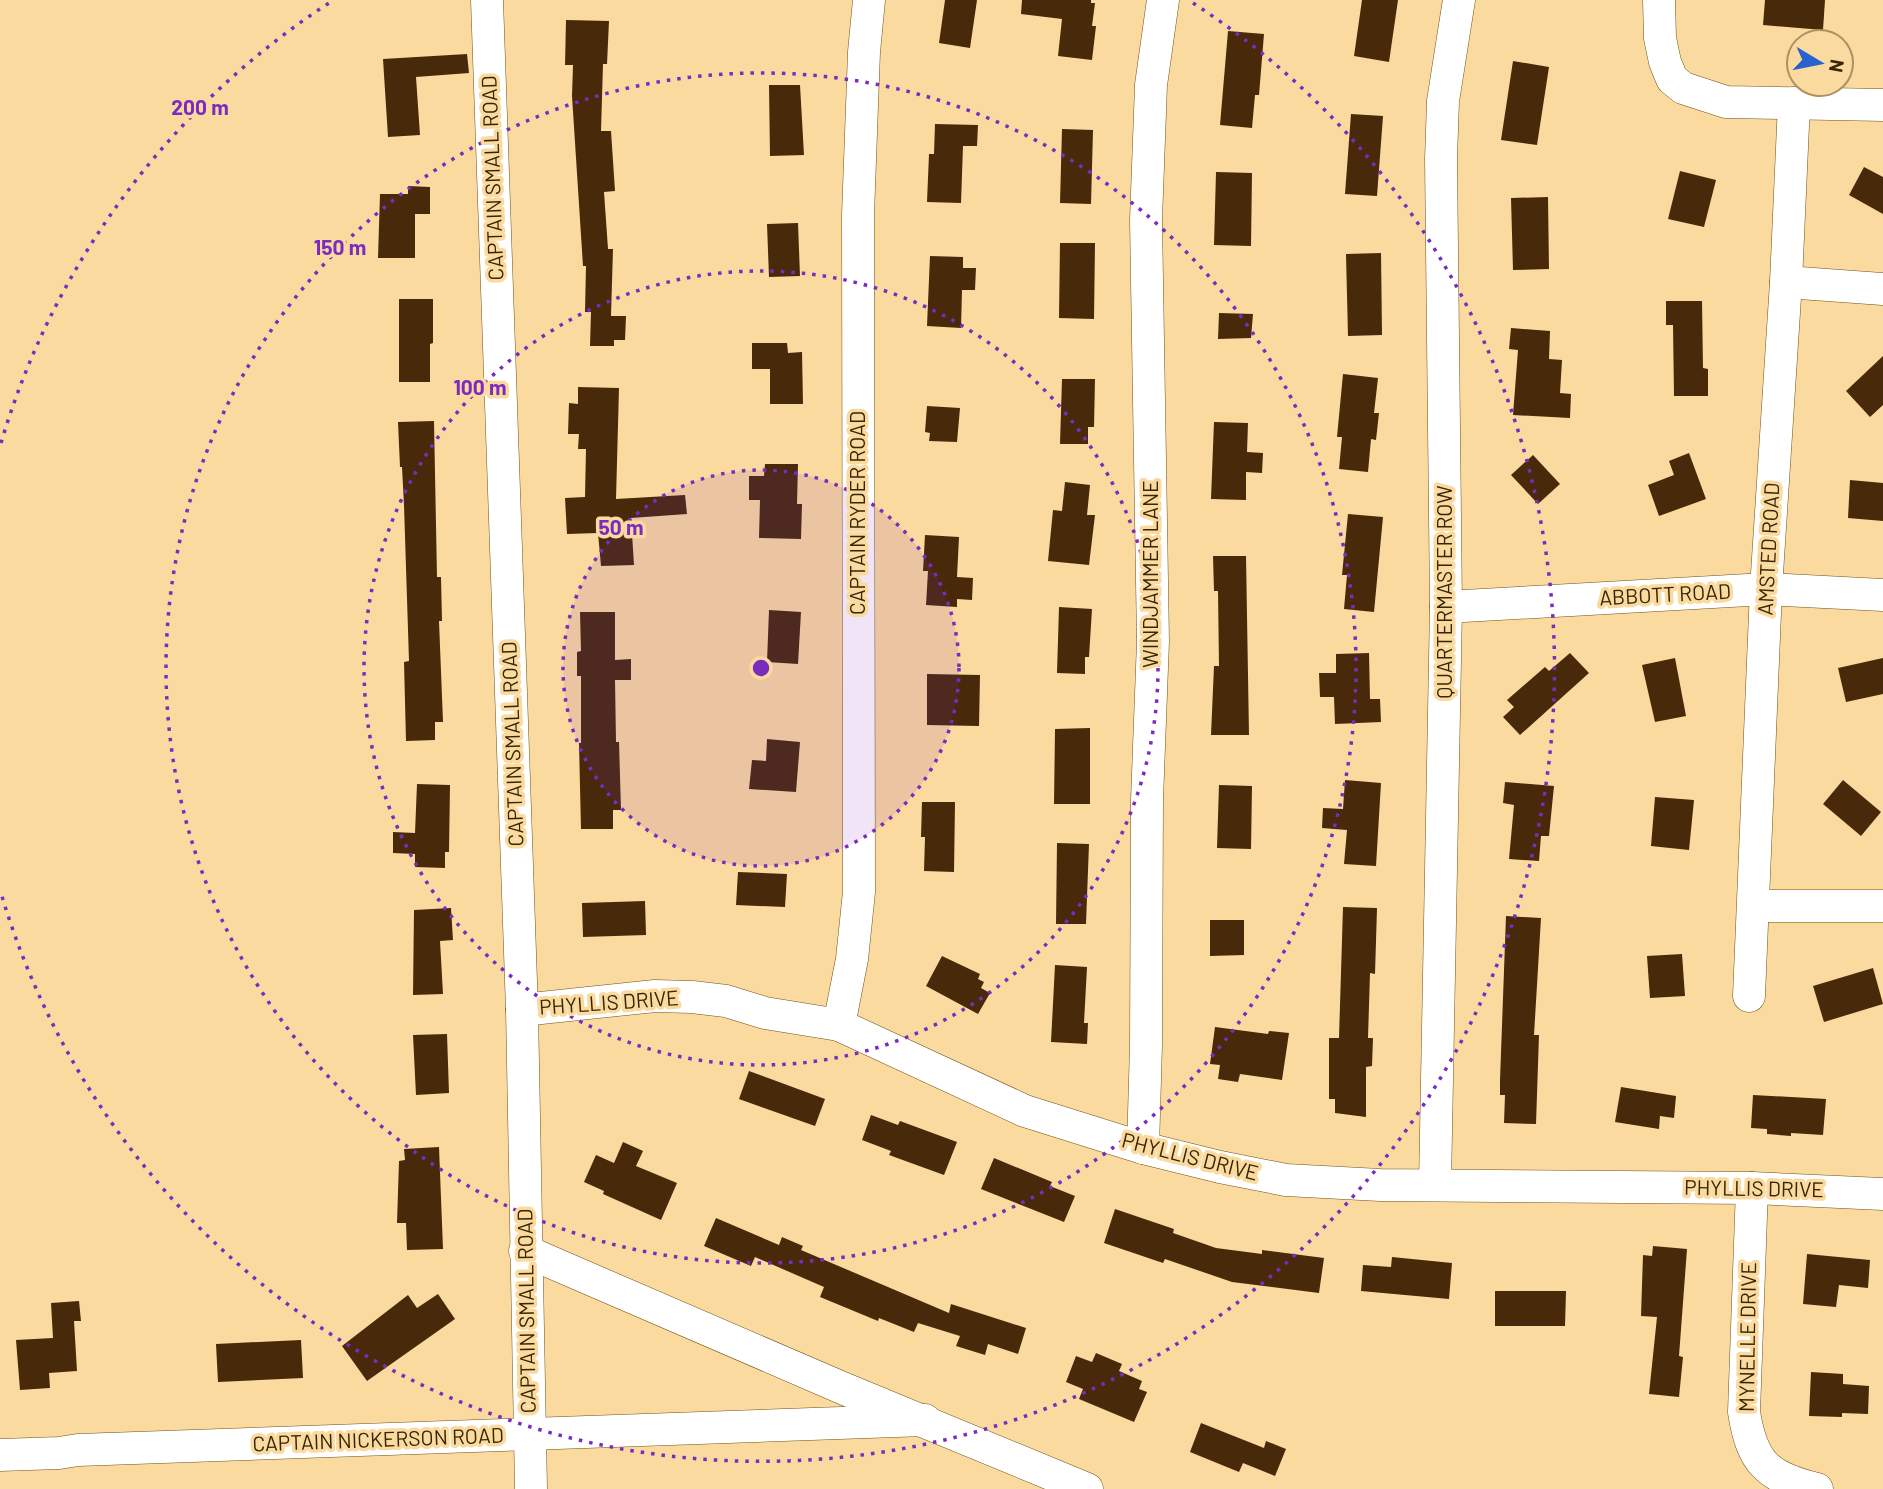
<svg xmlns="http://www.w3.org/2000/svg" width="1883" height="1489" font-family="Barlow,sans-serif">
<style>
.building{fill:#48290a}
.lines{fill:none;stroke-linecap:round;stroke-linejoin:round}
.minor-casing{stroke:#6f5215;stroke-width:33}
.minor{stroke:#fff;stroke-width:32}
.ring{fill:none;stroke:#7b2cbf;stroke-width:3.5;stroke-dasharray:3.5 7}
.labels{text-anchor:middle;stroke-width:7;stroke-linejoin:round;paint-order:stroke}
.street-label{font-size:21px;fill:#362605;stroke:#fbda9f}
.centre{fill:#7b2cbf;stroke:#fbda9f;stroke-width:3.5}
.ring-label{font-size:21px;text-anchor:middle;font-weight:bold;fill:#7b2cbf;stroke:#fbda9f;stroke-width:7;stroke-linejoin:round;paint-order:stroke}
</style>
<rect width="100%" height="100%" fill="#fbda9f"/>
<g class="building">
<path d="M945 0H977L970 48 939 43Z"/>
<path d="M1022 0H1091V3H1095L1092 26H1096L1092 60 1058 56 1062 19 1021 14Z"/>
<path d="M1362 0H1398L1389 62 1354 56Z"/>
<path d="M1765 0H1825L1823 30 1763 25Z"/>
<path d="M566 20 609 21 607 64H603L601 131H611L615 191 604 192 608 249H613L611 316H626L625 340H614V346H590L591 312H585L586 266H583L572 96 573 65H565Z"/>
<path d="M1228 31 1264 34 1259 95H1255L1252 128 1220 125Z"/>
<path d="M467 54 469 73 416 77 420 135 388 137 383 59Z"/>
<path d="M1513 61 1549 67 1537 145 1501 140Z"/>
<path d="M769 85H800L804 155 770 156Z"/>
<path d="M1351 114 1383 116 1377 196 1345 194Z"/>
<path d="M935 124 978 125 977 146H963L961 203 927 202 929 154H934Z"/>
<path d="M1062 129 1093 130 1091 204 1060 203Z"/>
<path d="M1864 167 1883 177V214L1849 195Z"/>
<path d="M1680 171 1716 180 1704 227 1668 219Z"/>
<path d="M1216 172 1252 173 1251 246 1214 245Z"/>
<path d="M408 186 430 187V214H415V258H378L380 194H408Z"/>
<path d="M1548 197 1549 269 1513 270 1511 198Z"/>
<path d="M798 223 800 276 769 277 767 224Z"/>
<path d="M1060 243H1095L1094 319 1059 318Z"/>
<path d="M1381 253 1382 335 1348 336 1346 254Z"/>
<path d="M930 256 963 257V268H976L975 290H962L961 328 927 326Z"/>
<path d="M399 299H433V343L430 344V382H399Z"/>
<path d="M1666 301H1702L1703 368 1708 369V396H1674L1673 325H1666Z"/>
<path d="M1219 313 1253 314 1251 338 1218 339Z"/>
<path d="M1511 328 1550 331 1549 359 1562 360 1560 393 1571 394 1570 418 1513 415 1518 350 1509 349Z"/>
<path d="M752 343H787L788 353 802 352 803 404H770V369H752Z"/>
<path d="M1883 356V405L1870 417 1846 391Z"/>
<path d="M1343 374 1378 378 1374 413H1379L1376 440 1371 439 1368 472 1339 469 1342 437H1337Z"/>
<path d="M1062 379H1095L1094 427H1088V444H1060Z"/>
<path d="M578 387 619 388 616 499 685 495 687 514 631 518 634 565 601 566 598 533 567 534 565 498 585 497 586 449H578L579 434H568L569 403 578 404Z"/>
<path d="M927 406 960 408 957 442 929 441 930 433 925 432Z"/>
<path d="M434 421 437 577H441L442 621H439L443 722H435V740L406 741 404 662 409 661 404 505 402 467H400L398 422Z"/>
<path d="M1214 422 1248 423 1247 452 1263 453 1262 473 1246 472V500L1211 499Z"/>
<path d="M1689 453 1706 499 1659 516 1648 485 1674 475 1669 461Z"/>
<path d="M1533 455 1560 484 1538 504 1511 475Z"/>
<path d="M765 464H798L797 504H802L801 539 759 538 760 500H749V476H764Z"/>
<path d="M1850 480 1883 483V521L1848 518Z"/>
<path d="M1065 482 1090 485 1087 515H1095L1089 565 1048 561 1053 510 1062 511Z"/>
<path d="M1348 514 1383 517 1374 612 1344 609 1347 575H1342Z"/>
<path d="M925 535 959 537 957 577 973 578 972 600 957 599V607L926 605 928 571H923Z"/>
<path d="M1213 556H1246L1249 735H1211L1214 666H1219L1218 591H1214Z"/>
<path d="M1059 607 1092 609 1089 657H1085V674L1057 673Z"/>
<path d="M769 610 801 612 798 664 767 662Z"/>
<path d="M580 612H615V660L631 659V680H615L616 742H619L621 810H613V829H581L579 743H581V676H577V652L581 651Z"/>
<path d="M1369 653 1370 699H1380L1381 722 1335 724 1334 697H1320L1319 673H1336V654Z"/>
<path d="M1570 653 1589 673 1520 735 1503 717 1514 707 1507 700 1545 667 1549 671Z"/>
<path d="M1675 658 1686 716 1655 722 1642 665Z"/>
<path d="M1883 658V694L1846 702 1838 668Z"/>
<path d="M927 674 980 675 979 726 927 725Z"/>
<path d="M1090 728V804H1054L1055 729Z"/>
<path d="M767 739 800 742 796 792 749 789 752 760 766 761Z"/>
<path d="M1345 780 1381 783 1376 866 1344 864 1347 830 1322 828 1323 808 1343 809Z"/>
<path d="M1843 780 1881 812 1861 836 1823 804Z"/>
<path d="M1505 782 1554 786 1549 836H1541L1539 861 1509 859 1514 805 1503 803Z"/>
<path d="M417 784 450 785 449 852H445V868L415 867V854L393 853V832L415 833Z"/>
<path d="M1219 785 1252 786 1251 849 1217 848Z"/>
<path d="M1655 797 1694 800 1689 850 1651 846Z"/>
<path d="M922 802H955L954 872 924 871 925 837H921Z"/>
<path d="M1057 843 1089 844 1086 924H1056Z"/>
<path d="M738 872 787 874 785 907 736 905Z"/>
<path d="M645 901 646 935 583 937 582 903Z"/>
<path d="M1343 907 1377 908 1375 974 1370 973 1368 1038H1373L1372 1066 1366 1067V1117L1335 1113V1099H1329V1038H1339Z"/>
<path d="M451 908 453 940 440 941 443 994 413 995 414 910Z"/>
<path d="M1506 916 1541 918 1534 1035H1539L1536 1124 1504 1123 1505 1095H1500V1080Z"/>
<path d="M1210 920H1244V955L1210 956Z"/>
<path d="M1682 954 1685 996 1650 998 1647 956Z"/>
<path d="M942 956 980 974 978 979 984 982 981 988 990 993 978 1014 926 986Z"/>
<path d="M1055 965 1087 967 1084 1023H1088L1087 1044 1051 1042Z"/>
<path d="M1873 968 1883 1004 1824 1022 1813 986Z"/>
<path d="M1215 1027 1268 1034 1269 1031 1289 1033 1282 1080 1240 1074 1238 1082 1218 1079 1220 1065 1210 1064Z"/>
<path d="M447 1034 449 1093 416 1095 413 1035Z"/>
<path d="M749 1071 825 1099 815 1126 739 1099Z"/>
<path d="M1621 1087 1676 1096 1674 1118 1660 1116 1659 1129 1615 1122Z"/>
<path d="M1753 1095 1826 1099 1823 1135 1791 1133V1136L1767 1134V1129L1751 1128Z"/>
<path d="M871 1115 898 1125 900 1121 957 1142 944 1175 889 1155 891 1151 862 1140Z"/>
<path d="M623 1142 643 1151 636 1166 677 1183 661 1220 603 1194 604 1191 584 1182 596 1155 614 1163Z"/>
<path d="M439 1147 443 1249 407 1250 406 1223H397L399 1161 405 1160 404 1149Z"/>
<path d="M994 1158 1052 1182 1050 1186 1075 1196 1064 1222 981 1189Z"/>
<path d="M1115 1209 1174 1229 1173 1233 1216 1248 1262 1254V1250L1324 1258 1319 1293 1232 1282 1165 1259 1163 1263 1104 1243Z"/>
<path d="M716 1218 779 1245 782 1237 803 1246 801 1250 949 1313 951 1304 1026 1328 1018 1354 988 1344 985 1355 956 1346 960 1336 918 1323 914 1332 879 1318 878 1321 820 1297 824 1287 755 1257 751 1266 704 1246Z"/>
<path d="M1653 1246 1687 1249 1679 1356 1683 1357 1679 1397 1649 1394 1657 1317 1641 1316 1643 1255 1652 1256Z"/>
<path d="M1807 1254 1870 1260 1868 1288 1839 1285 1836 1307 1803 1304Z"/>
<path d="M1392 1257 1452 1263 1449 1299 1361 1291 1363 1265 1391 1267Z"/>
<path d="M1495 1291H1566L1565 1326H1495Z"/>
<path d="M438 1294 455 1319 367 1381 342 1346 408 1295 417 1308Z"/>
<path d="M79 1301 81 1321H74L77 1371 49 1373 50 1388 20 1390 16 1340 53 1338 51 1303Z"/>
<path d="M301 1340 303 1378 218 1382 216 1344Z"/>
<path d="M1096 1353 1122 1364 1119 1371 1142 1381 1139 1389 1147 1392 1134 1422 1079 1399 1083 1389 1066 1382 1076 1356 1092 1362Z"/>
<path d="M1811 1372 1843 1374V1384L1869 1386 1868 1414 1842 1413V1417L1809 1416Z"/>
<path d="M1201 1423 1264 1448 1266 1441 1286 1449 1275 1476 1243 1463 1239 1472 1190 1452Z"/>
</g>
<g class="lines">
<defs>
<g id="minor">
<path d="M487 0 522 1010 531 1489"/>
<path d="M1659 0 1660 38 1665 62 1672 79 1683 88 1726 102 1883 105"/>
<path d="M1786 282 1883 289"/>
<path d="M1446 607 1766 589 1883 595"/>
<path d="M1754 906H1883"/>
<path d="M1749 996 1766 589 1786 282 1794 103"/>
<path d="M522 1010 655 996 692 997 726 1001 765 1013 839 1025 1025 1111 1143 1148 1220 1167 1286 1180 1380 1185 1752 1188 1883 1194"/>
<path d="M839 1025 852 959 859 892 858 215 864 52 869 0"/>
<path d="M1143 1148 1146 1045 1147 800 1153 641 1146 220 1151 85 1163 0"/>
<path d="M1435 1185 1446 607 1441 159 1443 101 1459 0"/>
<path d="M1752 1188 1744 1412C1752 1463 1767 1477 1817 1489"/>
<path d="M525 1251 840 1387 1087 1489"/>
<path d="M0 1455 59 1453 78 1450 925 1420"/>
</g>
</defs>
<use href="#minor" class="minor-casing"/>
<use href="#minor" class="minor"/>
</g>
<circle cx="761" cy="668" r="198" fill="#7b2cbf" fill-opacity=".12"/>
<g class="ring">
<circle cx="761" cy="668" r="198"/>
<circle cx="761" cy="668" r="397"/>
<circle cx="761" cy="668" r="595"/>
<path d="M1 443A793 793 0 0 1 329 3M1193 3A793 793 0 1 1 1 893"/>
</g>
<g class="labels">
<g class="street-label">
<text transform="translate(493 178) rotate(-92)" y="7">CAPTAIN SMALL ROAD</text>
<text transform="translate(858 513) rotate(-90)" y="7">CAPTAIN RYDER ROAD</text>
<text transform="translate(1769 549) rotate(-87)" y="7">AMSTED ROAD</text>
<text transform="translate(1151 574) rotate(-90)" y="7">WINDJAMMER LANE</text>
<text transform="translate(1445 592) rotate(-90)" y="7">QUARTERMASTER ROW</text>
<text transform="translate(1665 595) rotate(-3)" y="7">ABBOTT ROAD</text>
<text transform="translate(513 744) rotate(-92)" y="7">CAPTAIN SMALL ROAD</text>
<text transform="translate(609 1003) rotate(-4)" y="7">PHYLLIS DRIVE</text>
<text transform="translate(1190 1157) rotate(14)" y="7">PHYLLIS DRIVE</text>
<text transform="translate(1754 1189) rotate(1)" y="7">PHYLLIS DRIVE</text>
<text transform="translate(527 1311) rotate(-91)" y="7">CAPTAIN SMALL ROAD</text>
<text transform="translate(1748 1337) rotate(-89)" y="7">MYNELLE DRIVE</text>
<text transform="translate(378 1440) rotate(-2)" y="7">CAPTAIN NICKERSON ROAD</text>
</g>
</g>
<circle cx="761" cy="668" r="10" class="centre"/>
<g class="ring-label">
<text x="200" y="115">200 m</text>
<text x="340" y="255">150 m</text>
<text x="480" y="395">100 m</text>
<text x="621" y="535">50 m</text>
</g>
<g transform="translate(1820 63) rotate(100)"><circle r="33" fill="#fbda9f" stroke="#ac9261" stroke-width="2"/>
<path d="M0-5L12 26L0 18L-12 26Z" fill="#2862cf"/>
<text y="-10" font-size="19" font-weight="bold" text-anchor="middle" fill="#362605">N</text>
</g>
</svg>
